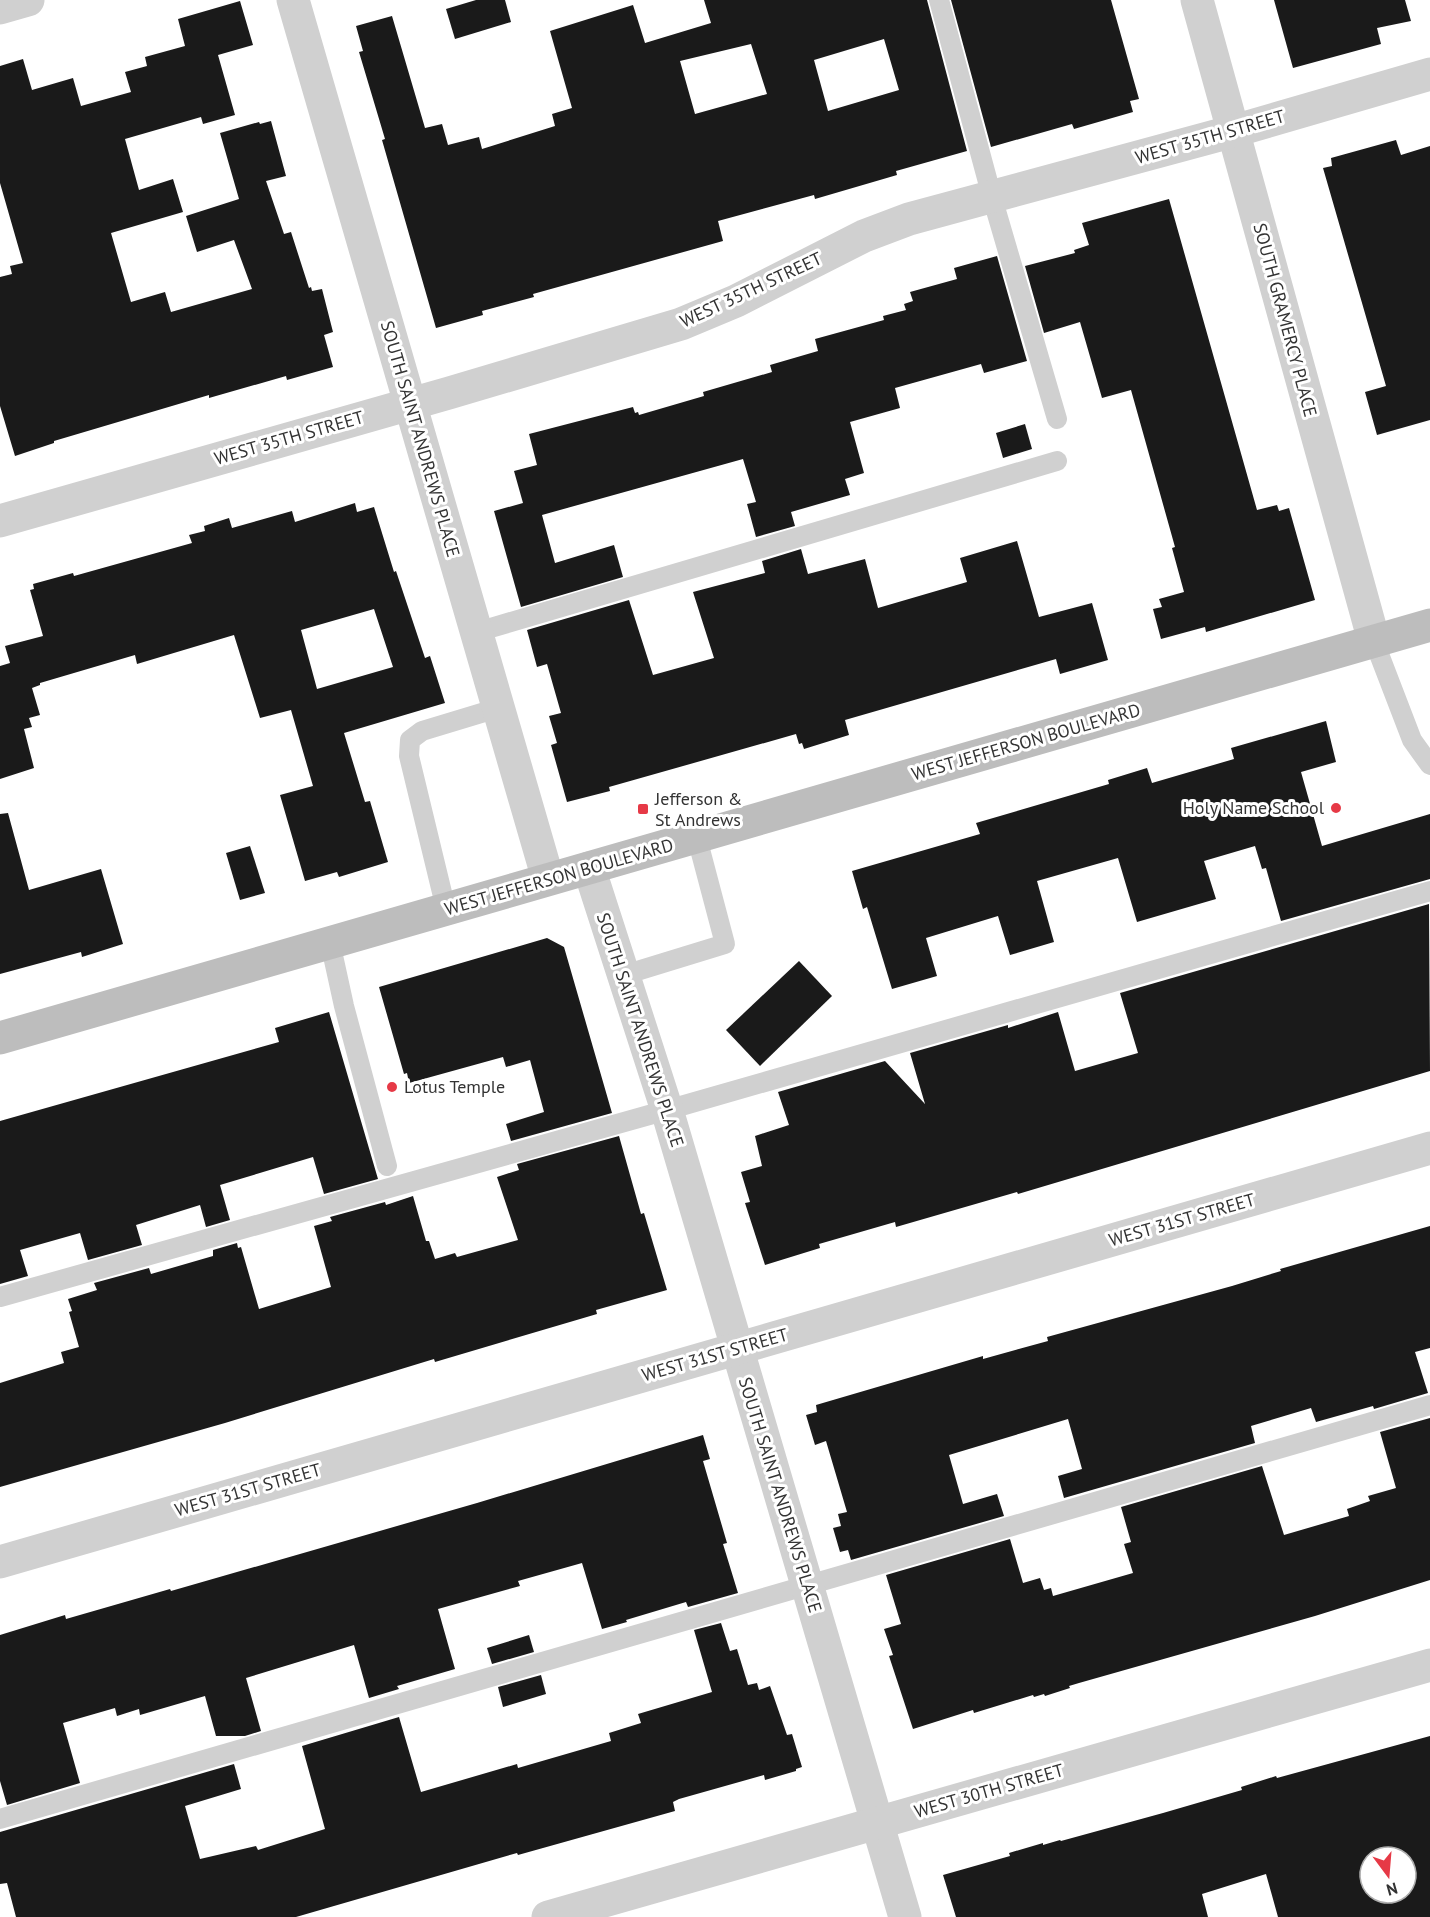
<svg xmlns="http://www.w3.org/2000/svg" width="1430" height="1917" font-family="'PT Sans',sans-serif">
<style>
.building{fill:#1a1a1a;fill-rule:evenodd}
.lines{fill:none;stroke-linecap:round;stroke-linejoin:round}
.lane{stroke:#d0d0d0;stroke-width:20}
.street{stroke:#d0d0d0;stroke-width:33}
.secondary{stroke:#bdbdbd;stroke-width:33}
.poi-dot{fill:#e63946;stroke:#fff;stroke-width:2}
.labels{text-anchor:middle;stroke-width:6;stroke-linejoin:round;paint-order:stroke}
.street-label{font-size:18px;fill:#333;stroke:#fff}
.poi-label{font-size:18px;fill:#333;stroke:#fff;text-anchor:start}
</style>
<rect width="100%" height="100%" fill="#fff"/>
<g class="building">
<path d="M476 0H505L511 22 455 39 446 9Z"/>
<path d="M704 0H927L967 151 896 171 897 175 815 199 814 195 718 221 723 241 533 294 534 297 482 311 483 315 436 328 382 140 385 139 359 52 363 51 356 26 392 16 425 128 442 124 448 145 479 137 482 149 555 126 552 114 572 108 550 31 633 5 645 43 711 23ZM884 39 899 90 828 111 814 60ZM751 44 767 94 695 114 680 61Z"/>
<path d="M951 0H1111L1139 99 1130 101 1133 112 1074 129 1072 124 991 147Z"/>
<path d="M1274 0H1405L1411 21 1377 28 1381 44 1293 68Z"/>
<path d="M240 1 253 45 218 55 235 115 203 124 201 117 125 139 139 190 173 179 183 212 111 233 131 302 165 292 171 312 252 289 234 240 197 252 186 216 239 199 220 133 259 122 260 124 271 121 286 176 266 181 284 234 291 232 309 288 311 287 312 291 322 289 333 332 324 335 333 367 287 380 286 376 209 398V395L54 441V443L15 456 0 406V277L12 274 10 266 23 263 0 183V66L23 59 32 90 73 78 81 106 131 92 125 72 147 66 145 57 185 46 178 19Z"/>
<path d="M1396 140 1401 155 1430 146V420L1377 435 1365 392 1386 386 1323 168 1332 166 1331 158Z"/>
<path d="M1169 199 1257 510 1277 505 1279 511 1289 508 1315 600 1206 632 1205 627 1161 639 1153 609 1162 607 1159 599 1184 592 1172 548 1175 547 1131 390 1102 398 1080 322 1044 333 1025 266 1075 253 1074 250 1089 245 1082 223Z"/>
<path d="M997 256 1027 361 984 373 981 364 895 388 900 408 850 422 864 473 845 479 850 495 791 512 795 526 756 537 747 504 756 502 743 459 542 515 555 563 614 545 623 577 521 607 494 511 523 503 514 471 537 465 529 434 633 407 635 413 638 412 639 415 704 396 703 392 772 372 770 365 818 351 815 339 884 320 883 316 906 310 904 304 913 301 910 292 957 279 954 268Z"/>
<path d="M1025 424 1032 449 1003 458 996 433Z"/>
<path d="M355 503 357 512 374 507 394 572 396 571 425 658 430 656 445 703 344 733 365 802 370 801 388 862 339 877 337 872 305 881 280 795 313 786 291 710 260 718 234 635 137 664 135 655 40 683V685L32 688 40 715 29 718 32 727 24 729 34 768 0 779V666L10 663 5 646 43 636 30 590 34 589 33 584 73 573 74 576 192 543 189 535 205 531 204 526 229 518 232 528 292 511 295 522ZM374 609 393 667 317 689 301 630Z"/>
<path d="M1017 541 1039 617 1092 603 1108 660 1060 674 1056 659 845 720 849 735 804 749 802 743 799 744 796 734 609 787 610 791 567 802 551 745 557 743 549 716 561 713 547 664 537 667 527 630 629 600 653 675 714 658 693 592 765 573 762 561 801 549 808 574 865 559 878 608 967 582 960 558Z"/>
<path d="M1326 721 1336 762 1301 772 1322 846 1430 814V879L1281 921 1266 868 1262 869 1255 846 1204 861 1216 899 1137 922 1118 858 1037 881 1054 942 1010 955 998 916 926 938 937 976 892 989 867 907 863 909 852 871 980 834 976 823 1109 784 1108 780 1147 768 1152 783 1234 759 1231 748Z"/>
<path d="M8 813 29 890 101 869 123 944 82 957 81 952 0 974V814Z"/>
<path d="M250 846 265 893 240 900 226 853Z"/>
<path d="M1429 904 1430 1071 1018 1194 1017 1192 896 1227 895 1222 819 1244 820 1248 765 1265 745 1203 750 1202 741 1172 762 1166 755 1136 789 1125 778 1092 885 1061 925 1104 910 1053 1008 1025V1028L1058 1012 1075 1071 1138 1053 1120 993Z"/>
<path d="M547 938 564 947 612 1113 511 1141 506 1124 544 1112 530 1060 506 1067 503 1057 409 1083 407 1073 404 1074 379 987Z"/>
<path d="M799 961 832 996 760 1066 726 1030Z"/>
<path d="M329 1012 378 1179 324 1194 313 1157 220 1185 230 1220 206 1227 200 1205 136 1225 142 1245 88 1260 80 1233 20 1250 28 1276 0 1284V1121L279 1042 275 1028Z"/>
<path d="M619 1136 641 1214 644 1213 667 1290 596 1310 597 1314 435 1362 434 1359 225 1423 0 1487V1383L64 1363 61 1352 79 1347 69 1312 72 1311 68 1299 97 1290 94 1283 149 1268 151 1274 213 1256V1250L237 1243 238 1248 241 1247 259 1309 331 1287 314 1226 332 1221 330 1217 385 1202 386 1205 413 1196 426 1241H429L435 1259 455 1253 457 1257 518 1240 497 1177 519 1170 517 1164Z"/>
<path d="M1430 1226V1348L1415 1352 1428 1393 1374 1409 1373 1406 1316 1422 1311 1408 1251 1426 1255 1443 1064 1498 1058 1476 1082 1469 1068 1419 949 1455 963 1504 997 1494 1004 1516 851 1560 848 1550 840 1552 833 1528 841 1526 838 1514 847 1512 826 1441 815 1445 806 1415 817 1412 816 1405 983 1356V1359L1048 1341 1047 1337 1232 1286 1281 1271 1280 1269Z"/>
<path d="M1430 1418V1580L1315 1616 1079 1683 1069 1686 1070 1688 1045 1696 1044 1694 1034 1697 1033 1695 974 1713 973 1710 913 1729 889 1656 893 1655 884 1629 901 1624 886 1575 1010 1539 1023 1583 1040 1578 1044 1590 1051 1588 1053 1596 1133 1573 1124 1544 1131 1542 1121 1507 1262 1466 1284 1535 1349 1516 1347 1509 1370 1501 1368 1496 1396 1488 1380 1432Z"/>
<path d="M703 1435 710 1459 703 1461 727 1543 723 1544 738 1593 688 1607 686 1602 626 1620 627 1622 602 1629 582 1563 518 1581 520 1586 438 1609 455 1669 397 1686 399 1689 369 1698 354 1645 246 1678 261 1731 245 1736H216L205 1696 140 1715 139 1709 117 1716 115 1708 63 1723 80 1783 7 1805 0 1781V1635L65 1615 66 1619 170 1589 171 1591 477 1503Z"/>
<path d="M721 1623 730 1651 737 1649 748 1685 757 1683 759 1690 770 1686 787 1735 792 1734 802 1767 796 1769V1771L765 1780 764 1775 679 1799 673 1802 675 1811 518 1855 517 1853 296 1917H16L7 1883 0 1884V1832L234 1764 241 1789 185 1806 200 1859 256 1846 258 1850 325 1829 302 1746 399 1717 421 1792 517 1764 518 1768 611 1741 609 1733 641 1723 638 1714 712 1692 694 1630Z"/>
<path d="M529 1635 534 1652 492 1664 487 1648Z"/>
<path d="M541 1675 546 1694 503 1707 498 1687Z"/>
<path d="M1430 1736V1917H1278L1266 1874 1202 1894 1208 1917H956L943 1875 1010 1856 1009 1853 1043 1843V1845L1060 1840 1061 1841 1163 1813 1242 1790 1241 1787 1276 1776 1277 1778ZM1370 1857H1406V1893H1370Z"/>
</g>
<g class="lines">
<g class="lane">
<path d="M939 0 992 197 1057 419"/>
<path d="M477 632 1057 461"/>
<path d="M1374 641 1412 740 1430 765"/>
<path d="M446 909 409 756 410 740 422 731 498 708"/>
<path d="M330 942 344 1006 387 1166"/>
<path d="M624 975 725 944 697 838"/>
<path d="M0 1297 667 1110 1430 891"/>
<path d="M0 1819 1430 1405"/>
</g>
<g class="street">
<path d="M293 0 548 879"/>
<path d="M1197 0 1374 641"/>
<path d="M0 8 28 0"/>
<path d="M0 521 449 393 681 324 736 301 864 236 909 219 1234 131 1430 74"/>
<path d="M589 868 667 1110 905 1917"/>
<path d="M0 1562 1430 1148"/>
<path d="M548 1917 1430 1665"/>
</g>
<path class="secondary" d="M0 1038 1430 625"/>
</g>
<g class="poi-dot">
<circle cx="1336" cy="808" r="6"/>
<rect x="637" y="803" width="12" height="12" rx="3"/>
<circle cx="392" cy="1087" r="6"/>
</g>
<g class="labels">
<g class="street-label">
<text transform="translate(1210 137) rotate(-16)" y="6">WEST 35TH STREET</text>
<text transform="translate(751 290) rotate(-25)" y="6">WEST 35TH STREET</text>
<text transform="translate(1285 320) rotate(75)" y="6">SOUTH GRAMERCY PLACE</text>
<text transform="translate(289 438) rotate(-16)" y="6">WEST 35TH STREET</text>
<text transform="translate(420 439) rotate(74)" y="6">SOUTH SAINT ANDREWS PLACE</text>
<text transform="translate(1026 742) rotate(-16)" y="6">WEST JEFFERSON BOULEVARD</text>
<text transform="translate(559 877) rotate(-16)" y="6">WEST JEFFERSON BOULEVARD</text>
<text transform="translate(640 1030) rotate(72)" y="6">SOUTH SAINT ANDREWS PLACE</text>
<text transform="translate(1182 1220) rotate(-16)" y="6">WEST 31ST STREET</text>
<text transform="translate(715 1355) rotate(-16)" y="6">WEST 31ST STREET</text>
<text transform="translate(248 1490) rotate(-16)" y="6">WEST 31ST STREET</text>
<text transform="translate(780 1495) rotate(73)" y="6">SOUTH SAINT ANDREWS PLACE</text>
<text transform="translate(989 1791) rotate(-16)" y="6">WEST 30TH STREET</text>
</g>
<g class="poi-label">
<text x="655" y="805">Jefferson &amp;<tspan x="655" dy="21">St Andrews</tspan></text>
<text x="1324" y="814" text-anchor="end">Holy Name School</text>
<text x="404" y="1093">Lotus Temple</text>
</g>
</g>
<g transform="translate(1388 1875) rotate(164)"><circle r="28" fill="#ffffff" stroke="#adadad" stroke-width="1.5"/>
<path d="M0-4.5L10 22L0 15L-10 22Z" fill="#e63946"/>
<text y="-9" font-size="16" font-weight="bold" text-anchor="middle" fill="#333333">N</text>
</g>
</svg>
